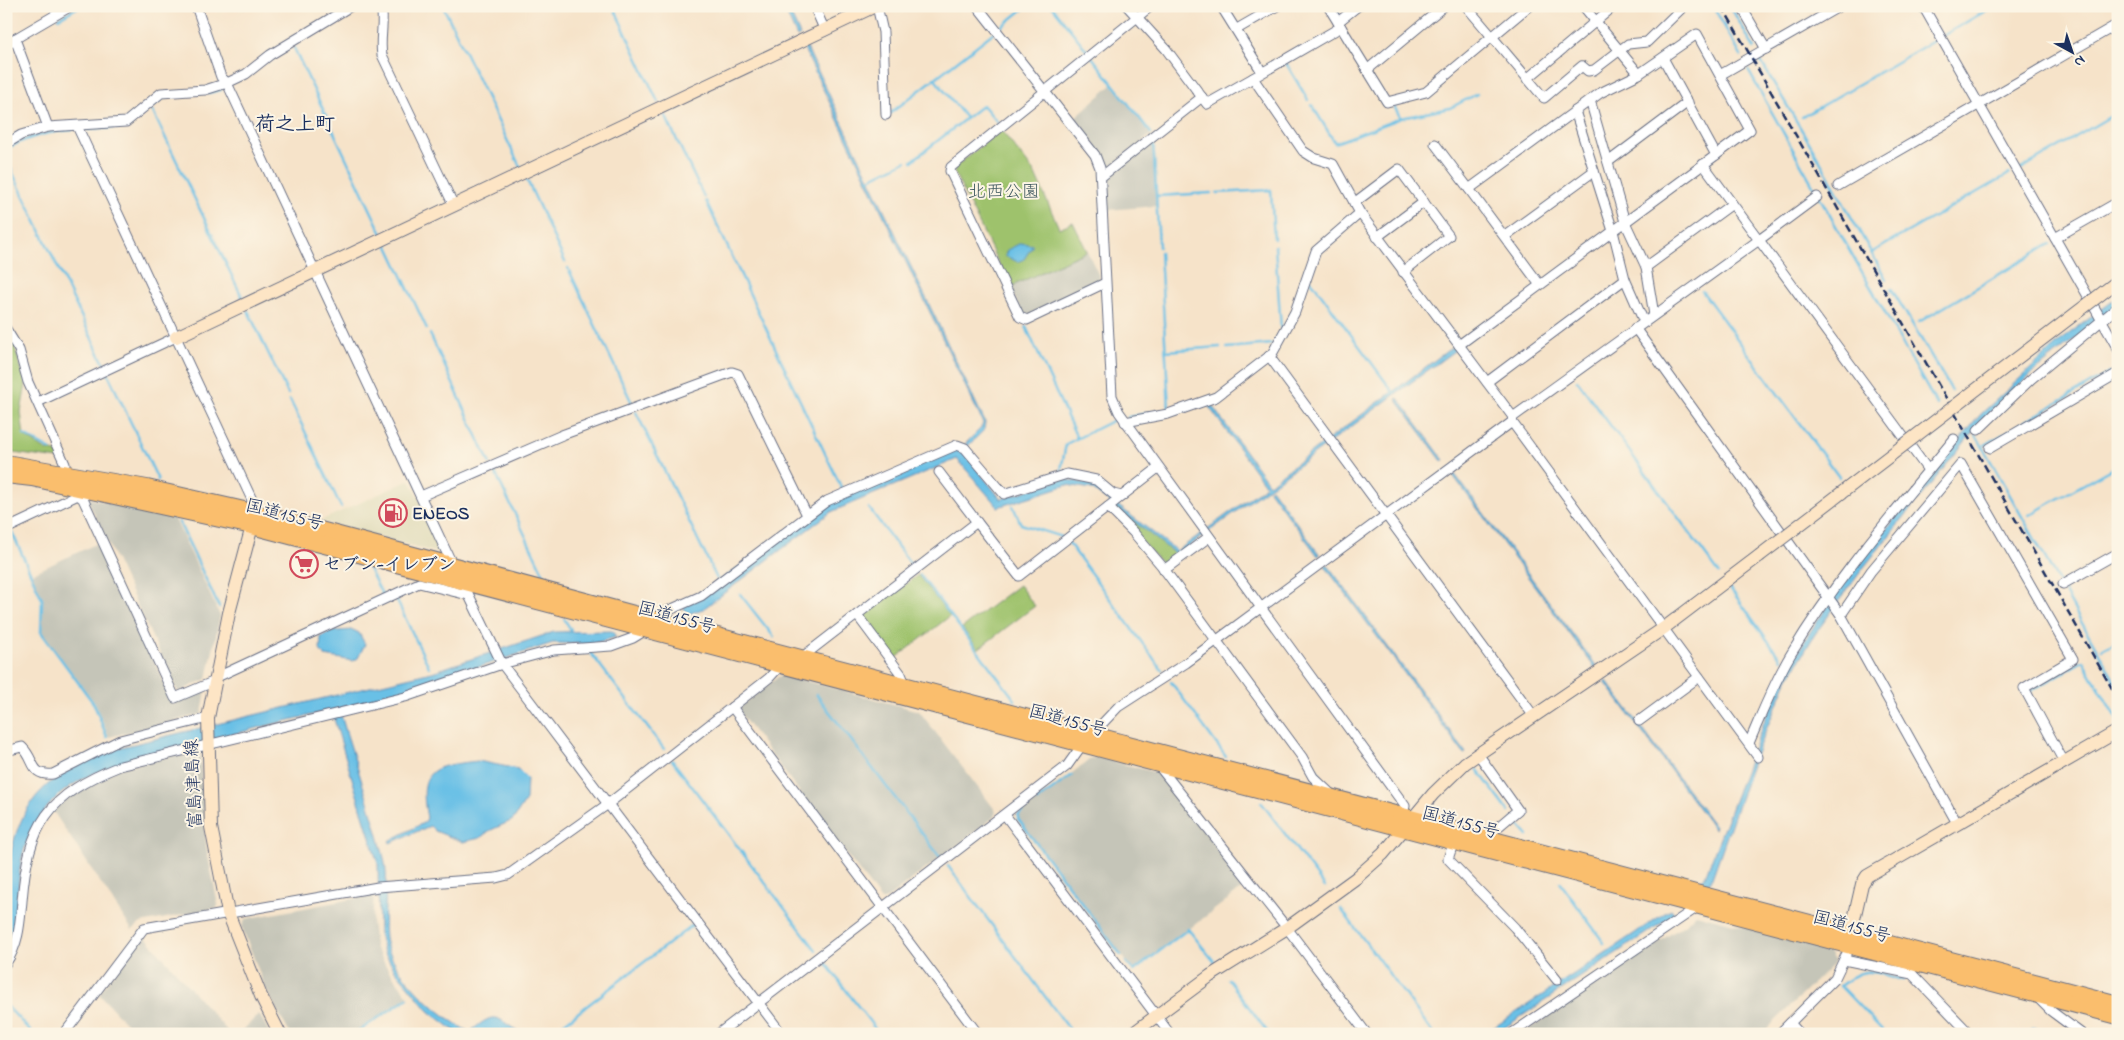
<svg xmlns="http://www.w3.org/2000/svg" width="2124" height="1040" font-family="'Indie Flower','Klee One',sans-serif">
<style>
.built{fill:#e1dcba}
.industrial{fill:#c5c5b8}
.green{fill:#9ec26c;stroke:#5c7865}
.water{fill:#69c0e6;stroke:#4278a2}
.lines{fill:none;stroke-linecap:round;stroke-linejoin:round}
.stream{stroke:#69c0e6;stroke-width:2.5}
.street-casing{stroke:#686e83;stroke-width:11}
.secondary-casing{stroke:#686e83;stroke-width:14}
.highway-casing{stroke:#686e83;stroke-width:18}
.street{stroke:#fff;stroke-width:9}
.secondary{stroke:#fde5c5;stroke-width:12}
.highway{stroke:#fabe6d;stroke-width:16}
.rail{stroke:#1b2f5e;stroke-width:2.5;stroke-dasharray:8 4;stroke-linecap:butt}
.secondary-bridge-casing{stroke:#686e83;stroke-width:14;stroke-linecap:butt}
.secondary-bridge{stroke:#fde5c5;stroke-width:12}
.labels{text-anchor:middle;stroke-width:4;stroke-linejoin:round;paint-order:stroke}
.park-label{font-size:18px;fill:#425b62;stroke:#fcf5e5}
.poi-label{font-size:18px;font-weight:bold;fill:#1b2f5e;stroke:#fcf5e5;text-anchor:start}
.street-label{font-size:18px;fill:#1b2f5e;stroke:#fcf5e5}
.quarter-label{font-size:20px;font-weight:bold;fill:#1b2f5e;stroke:#fcf5e5}
</style>
<rect width="100%" height="100%" fill="#fcf5e5"/>
<filter id="ink" filterUnits="userSpaceOnUse"><feTurbulence type="fractalNoise" baseFrequency=".02" numOctaves="2"/><feDisplacementMap in="SourceGraphic" scale="10" xChannelSelector="R" yChannelSelector="G"/><feConvolveMatrix kernelMatrix="1 2 1 2 8 2 1 2 1" color-interpolation-filters="sRGB"/></filter>
<filter id="wash" filterUnits="userSpaceOnUse"><feTurbulence type="fractalNoise" baseFrequency=".0096" numOctaves="4" result="noise"/><feDisplacementMap in="SourceGraphic" scale="20" xChannelSelector="R" yChannelSelector="G"/><feGaussianBlur stdDeviation="1.12" result="paint"/><feColorMatrix in="noise" values="0 0 0 0 0 0 0 0 0 0 0 0 0 0 0 0 0 1.4 0 .05"/><feComposite in="paint" operator="in"/></filter>
<g filter="url(#wash)">
<rect width="100%" height="100%" fill="#f6e3c9"/>
<path class="built" d="M410 480 446 555 320 521Z"/>
<g class="industrial">
<path d="M1112 85 1152 134 1104 172 1101 159 1072 120Z"/>
<path d="M1154 136 1158 206 1106 210 1105 175Z"/>
<path d="M1087 251 1100 278 1097 282 1028 316 1022 313 1010 287Z"/>
<path d="M87 498 174 517 220 616 207 679 178 692Z"/>
<path d="M98 543 174 703 206 689 202 714 109 737 95 703 42 632 43 599 31 574Z"/>
<path d="M783 675 919 711 996 811 994 817 885 900H881L740 713V707L778 677Z"/>
<path d="M194 751 200 755 206 846 218 905 217 908 141 923 132 930 53 811 76 790 122 768Z"/>
<path d="M1096 757 1165 775 1248 884 1134 971 1018 819V815L1089 760Z"/>
<path d="M374 895 372 922 375 947 389 971 409 997 354 1034H290L265 987 242 927 245 919Z"/>
<path d="M1696 914 1827 949 1835 962 1762 1034H1522L1687 923Z"/>
<path d="M144 935 230 1034H136L99 994Z"/>
<path d="M259 1014 270 1034H239Z"/>
</g>
<g class="green">
<path d="M1001 130 1034 172 1059 228 1073 222 1087 251 1010 287 954 172 956 166Z"/>
<path d="M6 334 14 345 26 384 21 412 24 436 46 450 57 452 59 459 6 452Z"/>
<path d="M1114 506 1177 555 1165 567 1111 508Z"/>
<path d="M918 575 950 616 895 659 864 619V615Z"/>
<path d="M1019 585 1035 606 978 649 962 628Z"/>
</g>
<g class="water">
<path d="M783 6H787L800 35 797 37Z"/>
<path d="M806 46 985 422 984 430 968 446 965 444 981 428 983 423 803 47Z"/>
<path d="M1021 243 1033 245 1024 259 1018 262 1005 256 1007 250Z"/>
<path d="M2118 297V304L2034 372 1984 418 1864 567 1815 634 1786 683 1757 751 1711 881 1707 884 1699 882 1705 877 1778 685 1812 629 1859 562 1981 414 2066 336Z"/>
<path d="M1455 345 1458 348 1177 555 1092 489 1067 485 998 507 957 459 831 512 703 609 688 614 683 607 827 503 959 447 1001 499 1063 479 1090 484 1177 551 1266 486 1207 404 1210 403 1269 484Z"/>
<path d="M1398 398 1444 460 1442 461 1396 399Z"/>
<path d="M1454 473 1597 667 1595 668 1452 474Z"/>
<path d="M1271 488 1320 555 1318 556 1269 490Z"/>
<path d="M1327 564 1466 753 1464 754 1325 566Z"/>
<path d="M353 630 359 633 365 644 358 658 353 661 325 656 320 650 321 637C330 630 341 631 353 630Z"/>
<path d="M612 631 616 637 591 644 553 643 423 685 341 708V715C355 762 372 810 384 858 390 883 382 911 385 938 389 971 441 1018 470 1032 499 1007 496 1020 523 1034H459L429 1011 394 969 384 952 379 933 378 864 334 719 329 711C284 721 240 732 197 744 127 765 57 765 26 844 12 879 25 922 6 955 6 894 0 818 56 778 74 766 95 758 114 749L432 672 554 632Z"/>
<path d="M1607 681 1715 827 1714 829 1605 682Z"/>
<path d="M478 761 518 769 527 778 526 800 513 820 489 831 480 838 463 842 435 831 430 826 390 843 389 841 425 822 427 818C417 767 434 766 478 761Z"/>
<path d="M1671 909 1675 914 1495 1034H1484Z"/>
</g>
<g class="lines">
<g class="stream">
<path d="M443 6 521 169"/>
<path d="M613 6 658 102"/>
<path d="M1052 6 1088 52"/>
<path d="M1333 6 1340 16"/>
<path d="M1713 6 1741 56"/>
<path d="M1730 6 1754 48"/>
<path d="M59 18 80 6"/>
<path d="M1001 27 1027 6"/>
<path d="M1944 35 1994 6"/>
<path d="M294 48 382 234"/>
<path d="M1092 57 1151 133"/>
<path d="M1760 60 1816 154 1886 279"/>
<path d="M1286 63 1308 100"/>
<path d="M1748 70 1937 405"/>
<path d="M934 78 966 118"/>
<path d="M208 93 221 90"/>
<path d="M1312 105 1335 143 1401 118 1450 108 1477 94"/>
<path d="M1393 105 1401 118"/>
<path d="M153 112 243 299"/>
<path d="M665 115 704 197"/>
<path d="M888 115 993 33"/>
<path d="M1802 117 1935 40"/>
<path d="M88 130 126 127 162 98 168 96"/>
<path d="M1153 139 1159 247"/>
<path d="M6 149C28 137 47 132 72 130"/>
<path d="M6 159 105 366"/>
<path d="M912 161 983 105 998 123"/>
<path d="M2021 169 2118 112"/>
<path d="M526 178 565 262"/>
<path d="M869 179 906 161"/>
<path d="M1217 193 1271 190 1274 239"/>
<path d="M1156 196 1211 193"/>
<path d="M706 201 812 426"/>
<path d="M387 244 427 329"/>
<path d="M1275 246 1281 329"/>
<path d="M1160 252 1169 410H1167"/>
<path d="M1871 253 2009 174"/>
<path d="M568 268 632 403"/>
<path d="M1310 279 1393 392"/>
<path d="M1891 288 1952 391"/>
<path d="M1702 291 1839 477"/>
<path d="M248 311 288 394"/>
<path d="M1919 322 2050 244"/>
<path d="M1026 327 1077 438"/>
<path d="M430 334 490 464"/>
<path d="M1227 348 1272 344"/>
<path d="M1165 351 1220 347"/>
<path d="M108 374 158 480"/>
<path d="M1577 380 1719 573"/>
<path d="M290 400 341 507"/>
<path d="M636 412 717 579"/>
<path d="M1128 417 1159 411"/>
<path d="M813 428 843 491"/>
<path d="M24 435 51 450"/>
<path d="M1976 435 2118 687"/>
<path d="M1985 445 2109 373"/>
<path d="M493 468 546 579"/>
<path d="M1061 470 1066 444 1116 419"/>
<path d="M1013 506 1021 524 1062 537"/>
<path d="M869 508 913 567"/>
<path d="M2029 515 2118 465"/>
<path d="M179 522 219 607"/>
<path d="M12 532 42 599 41 632 94 704 107 737"/>
<path d="M1068 542 1162 670"/>
<path d="M369 569 383 596"/>
<path d="M920 575 1015 700"/>
<path d="M1730 588 1781 659"/>
<path d="M740 594 774 637"/>
<path d="M395 597 429 667"/>
<path d="M564 619 571 630"/>
<path d="M2102 649 2118 641"/>
<path d="M590 652 664 749"/>
<path d="M1171 682 1226 757"/>
<path d="M2029 692 2083 661 2118 721"/>
<path d="M816 694 940 857"/>
<path d="M1305 754 1320 775"/>
<path d="M672 760 816 950"/>
<path d="M1477 769 1509 812"/>
<path d="M1037 801 1072 775"/>
<path d="M1261 802 1325 887"/>
<path d="M1023 811 1018 815V819L1121 955"/>
<path d="M1513 819 1528 836"/>
<path d="M948 866 1073 1034"/>
<path d="M1560 882 1604 943"/>
<path d="M1341 909 1434 1034"/>
<path d="M824 961 879 1034"/>
<path d="M1126 962 1134 971 1188 929 1217 965"/>
<path d="M1228 979 1269 1034"/>
<path d="M6 1005 33 1034"/>
<path d="M554 1031 694 924"/>
<path d="M354 1034 408 998"/>
<path d="M1886 1034 1840 986C1866 964 1872 972 1903 980"/>
<path d="M2028 1034 2034 1028 2041 1034"/>
</g>
</g>
</g>
<g filter="url(#ink)">
<g class="lines">
<defs>
<g id="street">
<path d="M196 6 221 77 227 83 453 566"/>
<path d="M381 6C385 23 379 38 382 55L454 206"/>
<path d="M814 6 825 31"/>
<path d="M877 6 883 32 886 115"/>
<path d="M977 6 1095 155 1100 168 1112 396 1119 412 1405 806 1403 815"/>
<path d="M1127 6 1166 49 1207 104 1253 78"/>
<path d="M1221 6 1262 72"/>
<path d="M1328 6 1387 102 1426 92 1529 6"/>
<path d="M1466 6 1544 98 1582 66 1588 71 1594 70 1628 44 1647 42 1684 6"/>
<path d="M1583 6 1639 74"/>
<path d="M1741 6 1766 49"/>
<path d="M1923 6 2118 349"/>
<path d="M1338 22 1358 6"/>
<path d="M1341 27 1253 78 1303 151 1314 158 1333 164 1360 213 1513 417"/>
<path d="M1237 29 1277 6"/>
<path d="M15 39 48 127"/>
<path d="M6 44 71 6"/>
<path d="M1663 58 1716 155"/>
<path d="M1367 70 1444 6"/>
<path d="M1720 75 1840 6"/>
<path d="M1527 79 1614 6"/>
<path d="M1590 100 1625 222 1646 267 1654 315"/>
<path d="M1575 111 1613 231 1625 279 1644 322"/>
<path d="M77 126 254 504 253 514"/>
<path d="M6 144 21 135 48 127 126 122 161 93 205 90 227 83 246 74 270 55 351 6"/>
<path d="M1435 144 1469 189"/>
<path d="M1608 162 1688 102"/>
<path d="M1101 177 1202 97"/>
<path d="M1838 186 2118 24"/>
<path d="M1817 197 1759 240 1928 470"/>
<path d="M1354 203 1399 169 1449 236 1403 272"/>
<path d="M1505 236 1594 171"/>
<path d="M1377 237 1424 202"/>
<path d="M2055 238 2118 202"/>
<path d="M1646 267 1732 204"/>
<path d="M1105 283 1027 320 1020 317 950 171 951 167 1151 6"/>
<path d="M1635 328 1841 615 1957 823"/>
<path d="M6 329 19 350 28 382 65 464 64 472"/>
<path d="M1459 345 1750 130 1697 34 1639 74 1600 93 1469 189 1540 285"/>
<path d="M1269 356 1533 715"/>
<path d="M1487 382 1625 279"/>
<path d="M38 402 176 337"/>
<path d="M1125 422 1168 414 1216 397 1272 354 1295 312 1316 251 1360 213"/>
<path d="M1512 422 1758 757"/>
<path d="M1978 430 2031 379 2118 307"/>
<path d="M1990 448 2118 373"/>
<path d="M939 472 977 522"/>
<path d="M78 495 83 499 175 698 215 681"/>
<path d="M421 496 562 435 732 372 738 374 807 515"/>
<path d="M1108 507 1133 532 1161 565 1302 757 1313 777 1331 794"/>
<path d="M6 529 78 495 79 489"/>
<path d="M1164 570 1209 537"/>
<path d="M462 581 502 664 782 1034"/>
<path d="M2063 584 2118 553"/>
<path d="M857 615 901 674 905 684"/>
<path d="M1841 615 1871 571 1961 464 2073 659 2024 688 2064 762"/>
<path d="M660 621 665 612 701 596 827 501 957 445 965 448 1004 494 1067 474 1096 480 1113 494 1122 496"/>
<path d="M801 658 977 522 1019 576 1158 468"/>
<path d="M215 678 419 583 468 595"/>
<path d="M732 707 978 1034"/>
<path d="M1639 721 1699 677"/>
<path d="M1749 743C1762 713 1774 682 1791 654 1837 577 1897 509 1954 439"/>
<path d="M6 751 22 747C36 760 29 776 53 774L120 740 208 718"/>
<path d="M1478 754 1518 810 1485 838"/>
<path d="M1158 765 1287 928 1367 1034"/>
<path d="M1005 815 1170 1034"/>
<path d="M1454 841 1448 859 1515 928 1557 980"/>
<path d="M1844 960 1912 974 1970 1034"/>
<path d="M6 963C19 944 20 923 22 901 28 824 48 795 120 766L405 697 502 664 554 650 611 646 633 638 646 630"/>
<path d="M2038 998 2051 1011 2082 1034"/>
<path d="M1790 1023 1800 1034"/>
<path d="M64 1034 144 928 378 887 496 878 508 875 608 804 769 678 781 665"/>
<path d="M718 1034 1067 766 1082 745 1118 707 1186 663 1512 422 1513 417 1759 240 1703 164"/>
<path d="M1511 1034 1699 906"/>
<path d="M1779 1034 1835 978 1846 955"/>
</g>
<g id="secondary">
<path d="M176 337 875 6"/>
<path d="M252 526 229 613 208 718 211 827 228 913 261 996 280 1034"/>
<path d="M1849 941 1862 884 1867 876 2118 731"/>
<path d="M1132 1034 1210 976 1287 928 1356 878 1383 854 1433 794 1465 763 1664 628 1759 556"/>
</g>
<g id="highway">
<path d="M6 463 147 488 253 512 660 621 2118 1004"/>
<path d="M6 475 32 478 252 526 2118 1016"/>
</g>
</defs>
<use href="#street" class="street-casing"/>
<use href="#secondary" class="secondary-casing"/>
<use href="#highway" class="highway-casing"/>
<use href="#street" class="street"/>
<use href="#secondary" class="secondary"/>
<use href="#highway" class="highway"/>
<path class="rail" d="M1722 6 2118 699"/>
<defs>
<path id="secondary-bridge" d="M1759 556 2118 281"/>
</defs>
<use href="#secondary-bridge" class="secondary-bridge-casing"/>
<use href="#secondary-bridge" class="secondary-bridge"/>
</g>
</g>
<defs>
<symbol id="fuel-ring" viewBox="-11 -11 22 22"><circle r="9.5" fill="#fcf5e5" stroke="#d1495b" stroke-width="1.5"/><path d="M-5.5-6h7V0h2V4h1.3V-2.5L3-4.5l.8-.8L6-3V5H2.5V1h-1V6h-7ZM-4.2-4.7v3.2H.2V-4.7Z" fill="#d1495b"/></symbol>
<symbol id="supermarket-ring" viewBox="-11 -11 22 22"><circle r="9.5" fill="#fcf5e5" stroke="#d1495b" stroke-width="1.5"/><path d="M-6-5.5h2.5l.6 2H6L4.5 2H-2.5L-4.4-4H-6ZM-1.5 3.2a1.3 1.3 0 1 0 .1 0ZM3 3.2a1.3 1.3 0 1 0 .1 0Z" fill="#d1495b"/></symbol>
</defs>
<g fill-rule="evenodd">
<use href="#fuel-ring" x="377" y="497" width="32" height="32"/>
<use href="#supermarket-ring" x="288" y="548" width="32" height="32"/>
</g>
<g class="labels">
<g class="park-label">
<text x="1004" y="197">北西公園</text>
</g>
<g class="poi-label">
<text x="412" y="519">ENEOS</text>
<text x="323" y="570">セブン-イレブン</text>
</g>
<g class="street-label">
<text transform="translate(285 514) rotate(14)" y="6">国道155号</text>
<text transform="translate(677 617) rotate(15)" y="6">国道155号</text>
<text transform="translate(1068 720) rotate(15)" y="6">国道155号</text>
<text transform="translate(193 784) rotate(-93)" y="6">富島津島線</text>
<text transform="translate(1461 822) rotate(15)" y="6">国道155号</text>
<text transform="translate(1852 926) rotate(15)" y="6">国道155号</text>
</g>
<g class="quarter-label">
<text x="295" y="130">荷之上町</text>
</g>
</g>
<rect width="2124" height="1040" fill="none" stroke="#fcf5e5" stroke-width="25"/>
<g transform="translate(2072 52) rotate(140)" stroke="#fcf5e5" stroke-width="4" paint-order="stroke">
<path d="M0-4L9 19L0 12L-9 19Z" fill="#1b2f5e"/>
<text y="-8" font-size="14" font-weight="bold" text-anchor="middle" fill="#1b2f5e">N</text>
</g>
</svg>
